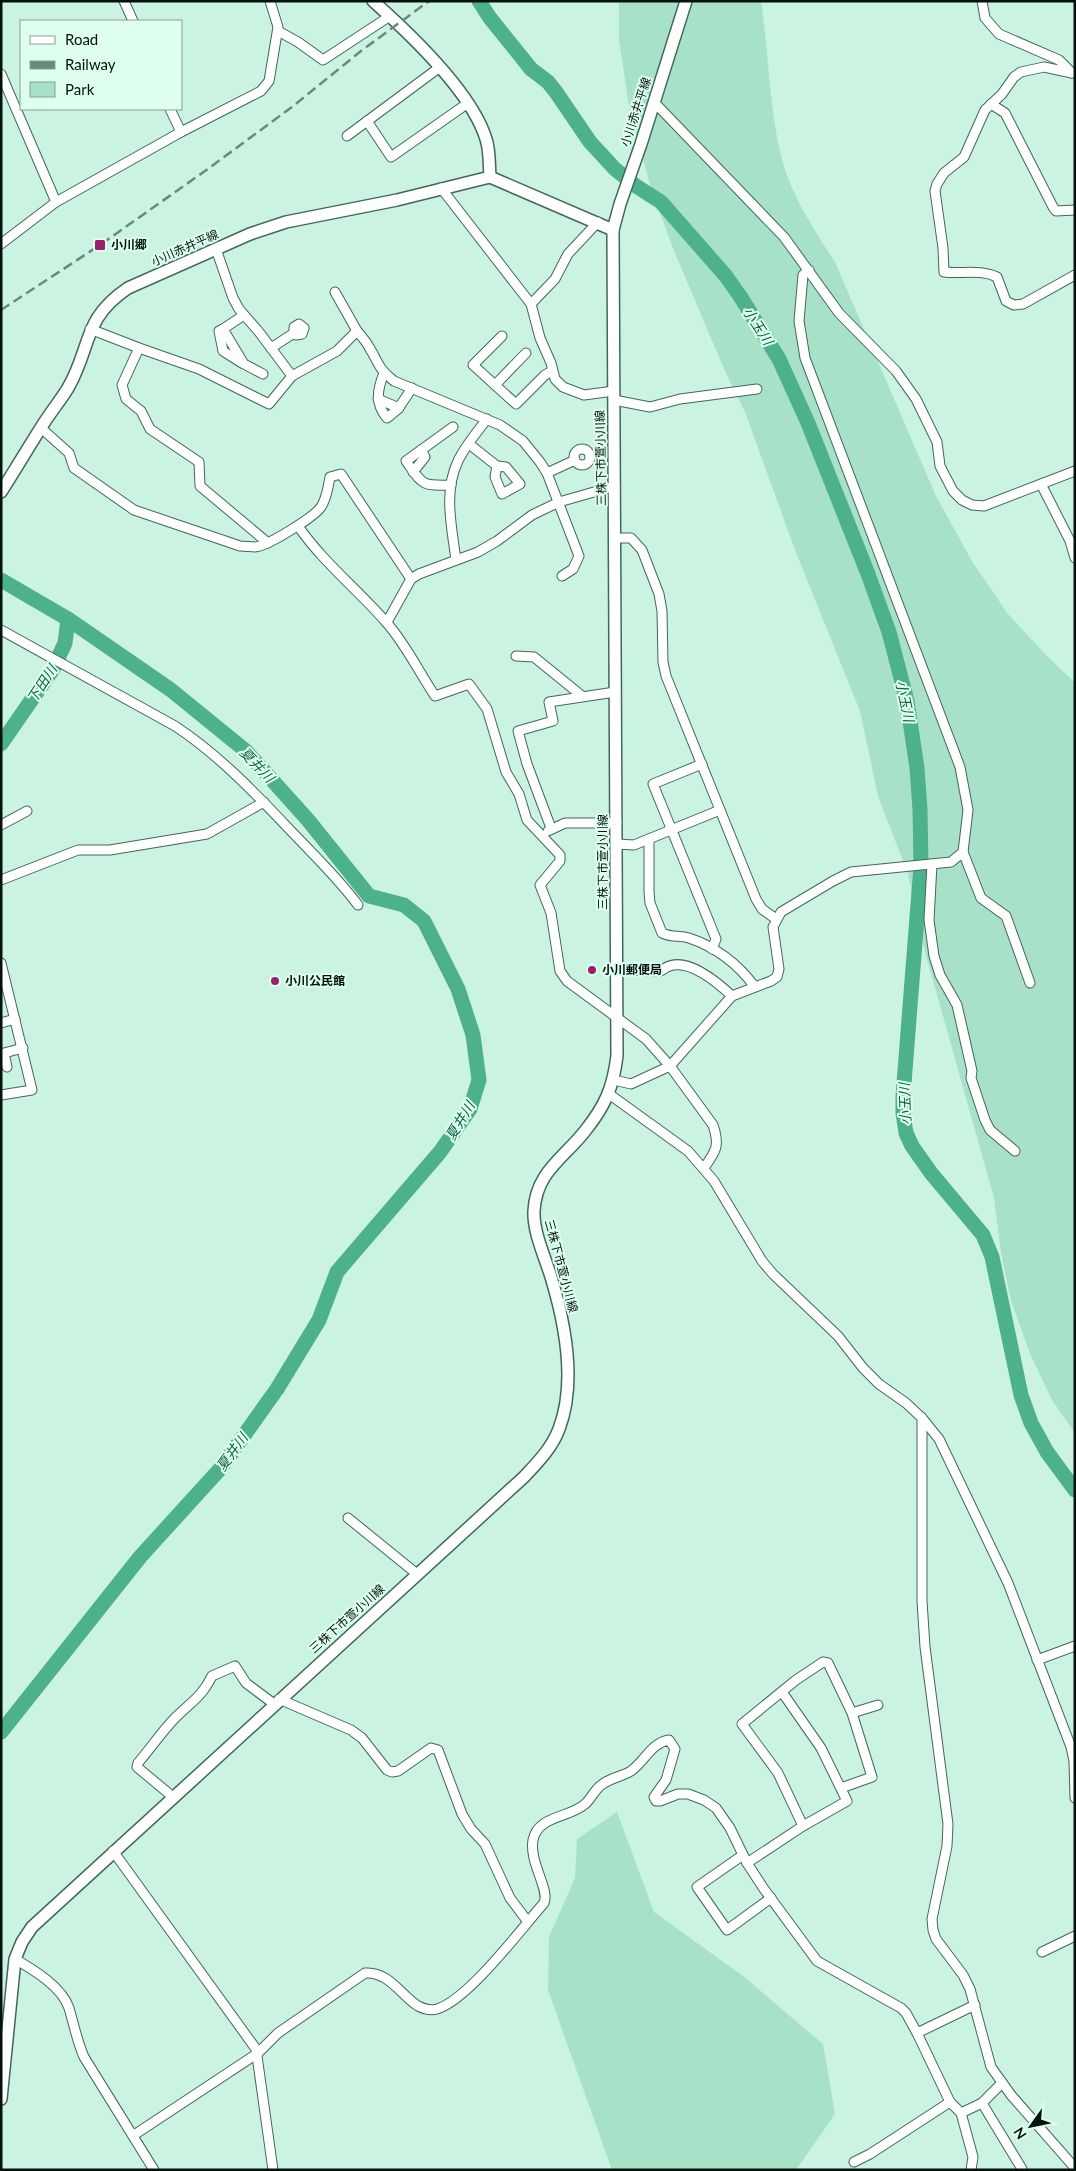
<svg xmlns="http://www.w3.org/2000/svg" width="1076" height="2171" font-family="Lato,'Noto Sans JP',sans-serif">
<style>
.green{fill:#a7e2c8}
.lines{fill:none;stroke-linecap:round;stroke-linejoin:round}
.river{stroke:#4db28c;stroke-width:15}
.minor-casing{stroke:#426758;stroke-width:11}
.major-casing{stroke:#426758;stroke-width:14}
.minor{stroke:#fff;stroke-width:9}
.major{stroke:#fff;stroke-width:11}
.rail{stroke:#6b887c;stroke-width:2.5;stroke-dasharray:10 5;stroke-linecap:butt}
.poi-dot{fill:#9d1e71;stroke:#defff0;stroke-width:2}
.labels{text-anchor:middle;stroke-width:4;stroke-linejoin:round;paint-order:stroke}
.street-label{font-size:12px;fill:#04120d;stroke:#defff0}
.poi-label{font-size:12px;font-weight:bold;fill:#04120d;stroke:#defff0;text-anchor:start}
.water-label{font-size:14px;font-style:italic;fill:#116147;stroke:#defff0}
</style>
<rect width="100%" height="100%" fill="#caf4e1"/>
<g class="green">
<path d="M619 1H761C769 54 769 109 782 160 792 197 815 231 835 262L936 496 973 563 1008 614 1046 655 1075 683V1433L1052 1400 1031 1356 1011 1301 1001 1253 994 1198 925 952 908 874 878 796 860 711 795 550 745 412 725 371 674 251 651 188 630 113 619 40Z"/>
<path d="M617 1812 654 1912 743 1976 823 2044 835 2114 796 2170H612L548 1990 549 1937 575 1878 577 1839Z"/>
</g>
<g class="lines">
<g class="river">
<path d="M479 1 490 18 531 69 548 82 556 92 590 142 615 169 636 186 661 202 725 275 740 296 779 359 808 423 868 574 889 632 907 701 917 768 920 810 921 866 903 1096V1113L906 1133 912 1146 931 1173 983 1235 992 1257 1021 1395 1031 1423 1047 1452 1075 1490"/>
<path d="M1 580 68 619 171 690 246 751 308 820 369 896 404 905 424 921 458 989 473 1035 479 1080 470 1109 440 1152 337 1272 319 1320 277 1389 220 1469 140 1557 1 1732"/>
<path d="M1 744 53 669 65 643 68 619"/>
</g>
<defs>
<g id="minor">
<path d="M124 1 133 21"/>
<path d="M982 1 985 18 999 34 1059 60 1072 73"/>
<path d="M278 31 298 42 323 60 390 16"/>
<path d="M1072 73 1044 67 1021 72 1014 77 1002 94 985 110 964 157 944 173 937 184 935 191 943 248 944 272C962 274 981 269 997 277L1006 301 1014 305 1023 304 1075 275"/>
<path d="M1 74 56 202"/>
<path d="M654 102 784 237 839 313 896 371 916 399 937 442 940 466 953 491 962 500 972 505 984 506 1075 471"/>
<path d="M991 104 1005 113 1053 207 1056 211 1075 210"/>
<path d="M170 109 181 132"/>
<path d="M367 121 391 157 468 103"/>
<path d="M347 136 440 67"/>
<path d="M441 188 531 304 540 338 551 363 555 379 563 387 584 395 614 391"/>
<path d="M1 244 56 202 181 132 261 91 269 81 278 27 270 1"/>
<path d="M216 249 233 298 239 309 259 332 292 376 337 351 357 331C361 336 366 341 369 347 379 363 378 369 394 381L500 425 523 441 540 462 547 473 579 556 573 569 562 576"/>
<path d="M335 292 357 331"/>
<path d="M531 304 555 279 568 254 598 222"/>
<path d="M244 315 223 329 244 364 263 374"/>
<path d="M90 329 139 348 122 385 126 399 141 411 150 429 199 462 200 486 268 543"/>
<path d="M223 329 219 331 223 351 242 363"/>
<path d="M502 336 473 365 516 404 545 375 552 371"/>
<path d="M139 348 199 369 269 404 292 376"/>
<path d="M271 348 294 333 296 335 302 334 304 328 299 324 294 327V333"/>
<path d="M384 373C377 390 375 404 387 418L398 409 412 388"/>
<path d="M495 385 526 353"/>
<path d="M378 399 399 408"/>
<path d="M614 400 650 407 680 399 757 389"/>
<path d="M41 428 69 453 74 468 134 510 240 546C245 546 251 547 255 547 268 546 314 517 321 507 327 498 328 487 330 477L341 474 411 579"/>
<path d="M469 444 497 466"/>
<circle cx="582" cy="457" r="8"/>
<path d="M497 466 506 467 520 484 502 494 495 477Z"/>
<path d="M413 472 425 457 421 450"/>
<path d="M547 473 575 460"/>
<path d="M1041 484 1070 541 1075 558"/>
<path d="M451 485C421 486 423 485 406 461L453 427"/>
<path d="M298 526C323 562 357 589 386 622 405 643 419 672 435 696L469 684 487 709 506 772 519 794 527 820 560 855V861L540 885 551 913 560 971 567 981 646 1039 670 1066 713 1125C720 1146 716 1151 704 1168"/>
<path d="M615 538H631L642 550 659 594 662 611 663 662 666 676 756 899 762 909 776 919"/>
<path d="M456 560C452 528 443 492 458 461 465 446 477 432 487 419"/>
<path d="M387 622 411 579 419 574 478 552 497 541 532 515 559 502 615 486"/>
<path d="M1 630 175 726C219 755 255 793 291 831 314 855 338 878 358 905"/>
<path d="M516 656 534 657 582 696"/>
<path d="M702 764 653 784 716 939 712 949"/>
<path d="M1 825 27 811"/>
<path d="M551 828 527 764 518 731 553 721 549 702 615 692"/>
<path d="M548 831 565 823H617"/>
<path d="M649 839V891L650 903 662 933C672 938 679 935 689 938 716 947 738 964 755 987"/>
<path d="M617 844 634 845 720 810"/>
<path d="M963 852 981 898 1006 916 1030 983"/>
<path d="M932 864 929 920 934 956 940 975 957 1005 972 1071 971 1078 985 1120 990 1130 1015 1151"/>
<path d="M1 880 78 850H110L207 834 264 802"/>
<path d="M1 963 32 1090 1 1095"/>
<path d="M618 970 661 971C682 952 716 981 732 996"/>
<path d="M1 1023 15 1019"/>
<path d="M7 1067 4 1053 23 1048"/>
<path d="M614 1080 631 1084 670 1066 732 996 771 981 777 977 779 969 773 927 781 912 833 881 851 872 951 862 963 852 968 810 960 767 805 358 799 321 803 275 809 270"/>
<path d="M609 1094 688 1151 714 1181 762 1261 773 1274 838 1336 863 1368 879 1384 906 1403 922 1418V1601L925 1647 948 1824 947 1846 932 1919 933 1930 936 1939 963 1975 970 1989 991 2067 1011 2095 1075 2168"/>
<path d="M922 1418 939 1439 1008 1583 1071 1747 1074 1761 1075 1798"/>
<path d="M348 1518 417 1574"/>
<path d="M1037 1660 1075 1646"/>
<path d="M279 1699 351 1730 362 1738 387 1770 392 1772 398 1771 431 1748 438 1750 462 1814 471 1829 485 1844 510 1898 528 1922"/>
<path d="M852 1713 878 1705"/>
<path d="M173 1797 137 1767 138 1763C151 1748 162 1731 176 1717 192 1701 201 1698 212 1676L235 1666 246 1683 274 1704"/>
<path d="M803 1826 778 1773 742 1724 796 1680 823 1662 828 1663 852 1713 872 1777 841 1788"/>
<path d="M113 1851 256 2049 273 2170"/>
<path d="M743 1855 697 1887 727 1930 771 1898"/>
<path d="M747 1863 803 1826 847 1801 821 1748 782 1692"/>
<path d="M1042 1952 1075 1936"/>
<path d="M15 1959C34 1970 62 1987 69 2008 74 2025 77 2041 84 2057L154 2170"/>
<path d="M950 2102 961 2113 973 2157 971 2170"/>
<path d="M982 2103 1022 2169"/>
<path d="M961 2113 982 2103 1002 2083"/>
<path d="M134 2135 258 2053 278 2033 365 1973C388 1971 401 1995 418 2006 424 2009 430 2011 437 2009 468 2000 521 1929 544 1903 550 1889 529 1863 533 1840 538 1815 570 1818 585 1804 591 1799 594 1791 600 1786 609 1778 621 1777 631 1771 645 1761 651 1743 669 1740L675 1749 666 1780 654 1797 656 1801H660L678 1794H688L704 1800 716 1808 730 1828 747 1863 764 1889 817 1961 901 2008 906 2013 917 2033"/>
<path d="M854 2162 870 2154 950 2102 917 2033 975 2005"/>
</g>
<g id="major">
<path d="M373 1C409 33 472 93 486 139 490 151 489 164 490 177"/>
<path d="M490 177 613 230"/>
<path d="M1 492C15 470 28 448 42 426 50 413 60 401 68 388 92 346 82 319 128 288L250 234 286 222 397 200 490 177"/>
<path d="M1 2099 15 1959 22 1942 32 1927 524 1477C537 1463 552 1448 559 1429 577 1382 565 1323 551 1277 545 1257 533 1232 534 1211 536 1172 563 1159 585 1131 605 1106 613 1088 617 1056L613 230 620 204 641 144 686 1"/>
</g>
</defs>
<use href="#minor" class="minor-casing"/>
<use href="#major" class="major-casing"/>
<use href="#minor" class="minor"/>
<use href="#major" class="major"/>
<path class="rail" d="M1 310 100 245 205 171 292 107 361 51 429 1"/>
</g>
<g class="poi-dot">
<rect x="94" y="239" width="12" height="12" rx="2.5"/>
<circle cx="592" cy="970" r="5"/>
<circle cx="275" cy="981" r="5"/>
</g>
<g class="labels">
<g class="street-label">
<text transform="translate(636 112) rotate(-72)" y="4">小川赤井平線</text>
<text transform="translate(185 248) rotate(-24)" y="4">小川赤井平線</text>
<text transform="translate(601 458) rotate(-91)" y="4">三株下市萱小川線</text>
<text transform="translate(603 862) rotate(-90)" y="4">三株下市萱小川線</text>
<text transform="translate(561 1266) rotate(75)" y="4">三株下市萱小川線</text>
<text transform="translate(347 1619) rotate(-42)" y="4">三株下市萱小川線</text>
</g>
<g class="poi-label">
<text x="111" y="249">小川郷</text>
<text x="602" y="974">小川郵便局</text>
<text x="285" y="985">小川公民館</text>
</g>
<g class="water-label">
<text transform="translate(758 326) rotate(57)" y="5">小玉川</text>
<text transform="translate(42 684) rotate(-57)" y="5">下田川</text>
<text transform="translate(905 701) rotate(78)" y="5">小玉川</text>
<text transform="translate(257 765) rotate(46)" y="5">夏井川</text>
<text transform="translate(905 1104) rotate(-92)" y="5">小玉川</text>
<text transform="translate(460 1121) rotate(-59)" y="5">夏井川</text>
<text transform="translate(232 1452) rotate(-54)" y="5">夏井川</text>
</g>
</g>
<rect width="1076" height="2171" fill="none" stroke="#04120d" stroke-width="5"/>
<rect x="20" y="20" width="162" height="90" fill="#defff0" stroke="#87a095"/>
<rect x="30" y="36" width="25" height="8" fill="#ffffff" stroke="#87a095"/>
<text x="65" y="45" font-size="15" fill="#04120d">Road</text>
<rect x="30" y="61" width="25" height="8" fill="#6b887c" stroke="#87a095"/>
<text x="65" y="70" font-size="15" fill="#04120d">Railway</text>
<rect x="30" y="82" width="25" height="15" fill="#a7e2c8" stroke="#87a095"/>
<text x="65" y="95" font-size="15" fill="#04120d">Park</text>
<g transform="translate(1031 2126) rotate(237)" stroke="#defff0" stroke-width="4" paint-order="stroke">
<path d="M0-4L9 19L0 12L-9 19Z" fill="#04120d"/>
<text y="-8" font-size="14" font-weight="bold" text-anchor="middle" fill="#04120d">N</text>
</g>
</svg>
